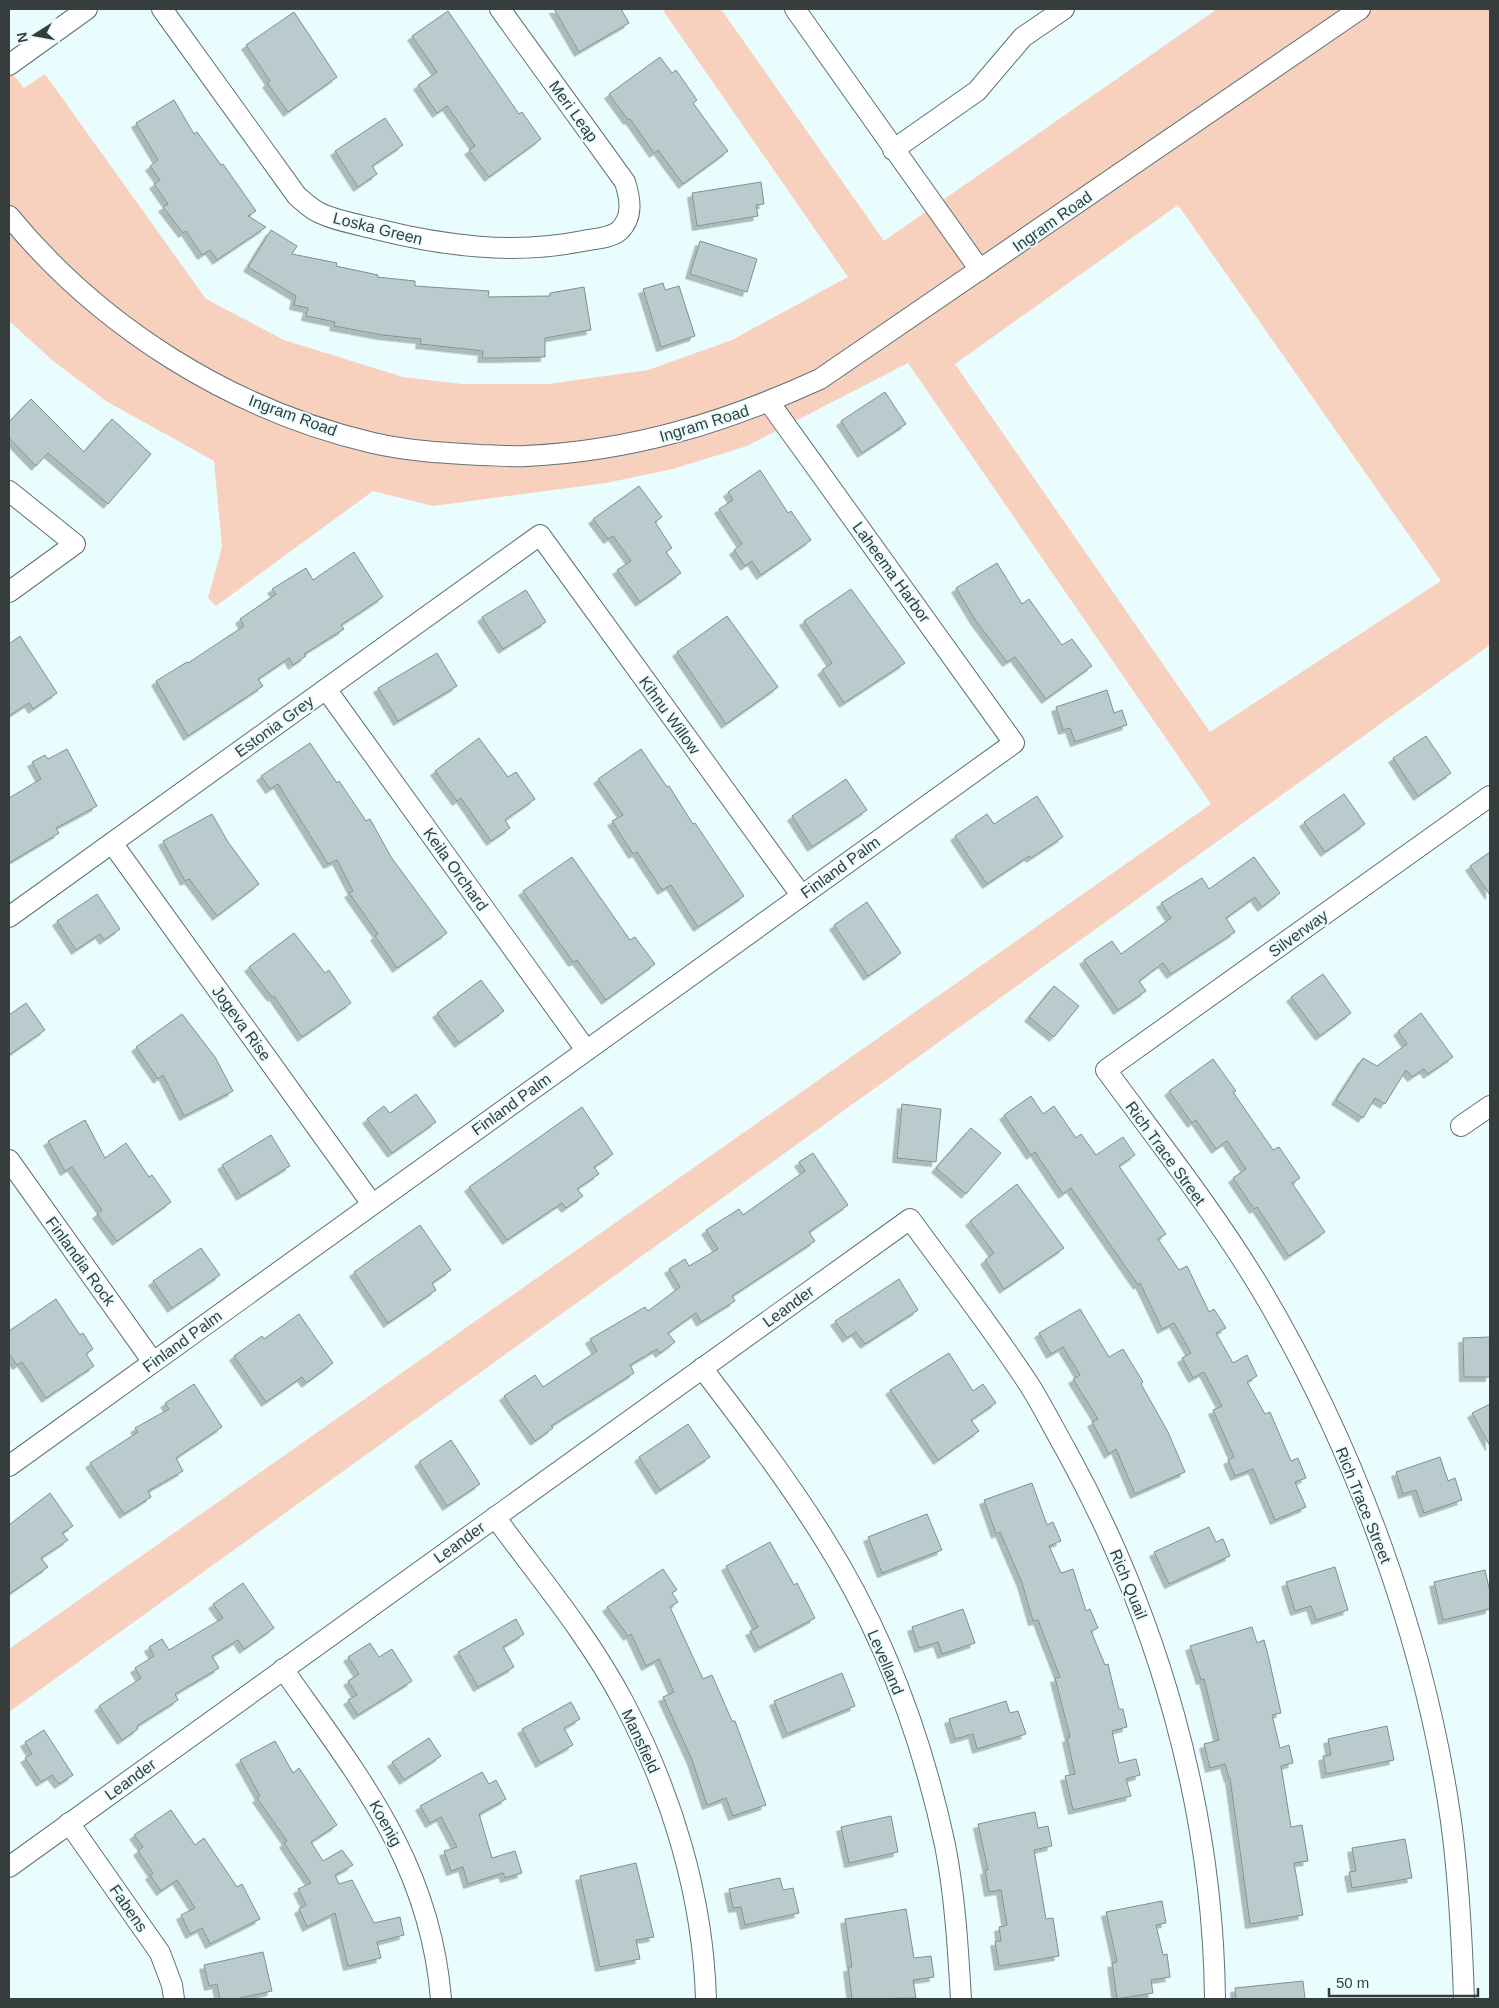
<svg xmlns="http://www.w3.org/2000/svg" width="1499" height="2008" font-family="Helvetica,sans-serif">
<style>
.green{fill:#f8d1be;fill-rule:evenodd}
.building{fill:#b9cbcc;stroke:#7f9091;filter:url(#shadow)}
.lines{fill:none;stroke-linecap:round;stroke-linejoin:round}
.minor-casing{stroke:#617273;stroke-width:22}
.minor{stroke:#fff;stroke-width:20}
.labels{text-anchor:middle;stroke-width:4;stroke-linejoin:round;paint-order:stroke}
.street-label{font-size:16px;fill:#363d3d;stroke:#eafdfe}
</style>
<defs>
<filter id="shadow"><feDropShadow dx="-4.5" dy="4.5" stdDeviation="0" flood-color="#0004"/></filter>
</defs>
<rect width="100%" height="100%" fill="#eafdfe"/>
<path class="green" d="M662 9H721L884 241 1217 9H1490V645L9 1712V1649L1211 804 908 363 747 446 673 469 606 483 433 506 373 491 216 606 208 598 222 547 214 461 106 401 52 360 9 321V69L24 88 45 74 206 299 284 340 403 377 462 384H548L648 370 732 340 848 277ZM1178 205 1441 581 1210 732 955 364Z"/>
<g class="building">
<path d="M554 9H621L629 23 579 52Z"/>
<path d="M448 11 519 114 522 112 541 139 489 177 469 150 475 146 447 106 437 113 418 85 437 72 412 36Z"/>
<path d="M294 12 337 77 288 112 267 83 270 81 246 45Z"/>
<path d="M660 57 672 73 676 70 697 100 693 103 728 151 683 184 658 150 654 153 630 119 628 120 609 94Z"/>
<path d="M174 100 194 134 197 132 221 165 223 164 256 211 248 216 266 227 217 260 210 250 202 255 186 231 183 233 163 207 168 204 154 184 160 180 150 166 158 160 136 123Z"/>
<path d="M385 118 403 145 372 166 377 174 358 187 335 151Z"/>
<path d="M761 182 764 204 756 205 758 216 697 226 692 193Z"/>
<path d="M271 230 297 246 292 254 337 263 336 266 378 275 377 277 415 281V286L489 291 488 297 550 296V293L584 287 591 330 545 338V357L499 358H482L483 351 420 344 421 339 382 335 334 326 335 322 306 316 308 308 294 305 296 296 248 267Z"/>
<path d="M700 241 757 259 747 292 690 274Z"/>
<path d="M663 283 665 290 679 286 695 336 661 347 643 289Z"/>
<path d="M885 392 906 424 862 453 841 421Z"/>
<path d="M31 399 84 452 112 419 151 454 108 504 48 453 36 466 9 438V422Z"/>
<path d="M760 470 788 513 791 511 811 540 761 575 752 561 745 566 734 550 742 544 719 509 733 500 728 492Z"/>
<path d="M639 486 662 517 655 522 672 548 666 552 681 573 640 602 617 570 631 561 613 536 608 539 593 519Z"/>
<path d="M354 552 383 597 341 625 344 629 304 654 306 656 293 665 289 658 258 679 263 686 188 736 156 681 187 662 188 663 244 626 240 619 276 594 272 589 306 568 313 580Z"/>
<path d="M997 563 1022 604 1029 599 1062 645 1072 639 1092 666 1046 699 1015 657 1007 662 976 621 956 588Z"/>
<path d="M851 589 905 663 844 703 822 670 832 663 804 621Z"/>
<path d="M526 590 546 622 503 649 482 617Z"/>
<path d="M727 616 778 687 726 724 677 652Z"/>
<path d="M20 636 57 693 33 709 29 703 9 716V644Z"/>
<path d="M437 653 457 686 398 721 378 688Z"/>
<path d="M1107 690 1114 713 1122 710 1127 725 1075 742 1070 728 1063 730 1056 707Z"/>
<path d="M1426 736 1451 773 1418 796 1393 758Z"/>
<path d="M479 738 508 777 516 772 535 799 505 820 510 828 491 841 461 798 457 801 435 771Z"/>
<path d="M310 743 337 783 339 781 366 821 370 819 391 857 447 933 397 968 375 936 378 934 349 893 353 891 337 860 328 864 278 784 270 789 261 776Z"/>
<path d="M67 749 97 806 56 828 59 833 9 863V798L41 779 32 762 45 755 48 759Z"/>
<path d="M641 749 667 787 669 786 693 824 695 823 744 896 698 927 671 885 662 890 637 852 633 854 612 821 623 815 598 779Z"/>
<path d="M846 779 867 810 812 847 792 816Z"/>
<path d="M1344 794 1365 824 1325 852 1304 822Z"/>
<path d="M1037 796 1063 837 1031 858 1029 856 987 884 955 836 987 814 994 824Z"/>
<path d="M212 814 228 842 259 884 217 916 189 879 185 881 163 841Z"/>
<path d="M1490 852V895L1470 866Z"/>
<path d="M572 857 630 940 635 937 655 964 606 1000 577 960 573 962 523 891Z"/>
<path d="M1254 857 1280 893 1262 907 1255 897 1226 918 1235 932 1171 974 1163 963 1139 981 1146 991 1118 1010 1084 960 1112 941 1121 954 1171 918 1161 903 1202 878 1209 889Z"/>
<path d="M97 894 120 929 104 940 100 934 76 950 57 921Z"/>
<path d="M867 902 901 953 868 976 834 925Z"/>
<path d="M294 933 325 973 329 970 351 1003 302 1037 274 996 272 997 249 967Z"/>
<path d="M1323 974 1351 1013 1320 1036 1291 997Z"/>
<path d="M481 980 504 1011 459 1043 437 1013Z"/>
<path d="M1054 986 1079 1006 1054 1037 1029 1017Z"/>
<path d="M26 1003 45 1030 9 1055V1015Z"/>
<path d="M1421 1013 1453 1057 1428 1074 1424 1069 1412 1077 1406 1070 1385 1104 1375 1098 1363 1118 1336 1100 1363 1058 1377 1066 1407 1044 1398 1031Z"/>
<path d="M182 1014 215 1057 233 1091 184 1116 163 1075 158 1079 136 1047Z"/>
<path d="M1213 1059 1236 1091 1233 1092 1273 1150 1279 1147 1300 1178 1292 1183 1325 1232 1289 1256 1257 1207 1254 1209 1233 1178 1246 1169 1227 1141 1216 1149 1196 1120 1192 1123 1169 1091Z"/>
<path d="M416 1094 436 1122 392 1153 367 1119 384 1106 390 1113Z"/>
<path d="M1031 1096 1043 1114 1054 1106 1076 1138 1081 1134 1096 1155 1123 1137 1135 1155 1119 1166 1166 1234 1158 1239 1179 1270 1187 1266 1209 1312 1214 1309 1226 1328 1216 1333 1233 1363 1247 1355 1257 1376 1247 1382 1265 1414 1270 1412 1291 1461 1298 1458 1306 1478 1295 1482 1306 1507 1275 1520 1253 1469 1235 1476 1228 1460 1234 1457 1213 1410 1222 1406 1204 1372 1193 1378 1182 1358 1191 1353 1174 1323 1162 1329 1140 1283 1138 1285 1071 1188 1063 1194 1035 1152 1031 1155 1004 1115Z"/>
<path d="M902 1104 941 1109 936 1162 897 1158Z"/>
<path d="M582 1107 613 1154 594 1167 599 1174 577 1189 583 1196 566 1208 562 1203 507 1240 469 1187Z"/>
<path d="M85 1120 105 1158 126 1143 149 1177 152 1175 171 1202 117 1241 97 1214 102 1210 72 1167 65 1171 48 1141Z"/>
<path d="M971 1128 1001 1153 966 1194 936 1168Z"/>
<path d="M271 1135 290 1166 241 1196 222 1165Z"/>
<path d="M813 1153 848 1205 809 1232 815 1241 732 1296 735 1301 701 1322 696 1313 668 1333 675 1342 660 1353 657 1349 630 1365 634 1373 551 1426 553 1428 535 1441 504 1396 535 1375 543 1387 597 1351 590 1339 645 1307 648 1311 680 1287 669 1269 685 1259 689 1266 718 1249 706 1230 739 1209 743 1215 805 1171 799 1162Z"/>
<path d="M1017 1184 1064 1248 1004 1289 985 1260 994 1253 970 1221Z"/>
<path d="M420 1225 451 1270 432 1283 436 1290 388 1323 354 1272Z"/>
<path d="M201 1248 220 1275 172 1308 153 1281Z"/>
<path d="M899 1279 918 1310 865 1344 856 1332 847 1338 835 1321Z"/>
<path d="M56 1299 80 1335 83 1333 93 1349 86 1354 94 1366 46 1398 22 1362 17 1365 9 1354V1331Z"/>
<path d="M1080 1309 1109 1357 1123 1349 1143 1382 1141 1384 1168 1432 1185 1472 1135 1494 1116 1449 1109 1454 1092 1422 1098 1419 1073 1379 1080 1375 1063 1347 1051 1354 1039 1333Z"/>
<path d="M299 1314 333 1363 306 1383 302 1377 266 1402 234 1356 262 1336 264 1339Z"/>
<path d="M1490 1337V1377H1464L1463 1338Z"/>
<path d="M949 1353 973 1391 983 1384 996 1403 971 1420 979 1431 938 1460 890 1390Z"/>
<path d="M194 1384 222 1427 176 1458 183 1471 148 1491 151 1497 124 1514 90 1463 138 1432 135 1428 169 1409 165 1403Z"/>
<path d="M1490 1404V1446L1472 1413Z"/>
<path d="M688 1424 710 1457 660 1490 639 1457Z"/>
<path d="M451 1440 480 1484 447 1506 419 1462Z"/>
<path d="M1440 1457 1448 1481 1455 1478 1462 1500 1424 1513 1416 1490 1403 1494 1396 1472Z"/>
<path d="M1032 1483 1047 1525 1053 1522 1061 1541 1049 1546 1061 1573 1073 1569 1086 1611 1090 1609 1098 1628 1091 1631 1105 1665 1108 1664 1119 1709H1123L1127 1727 1112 1731 1119 1763 1136 1759 1140 1775 1126 1779 1131 1796 1073 1810 1065 1776 1075 1774 1067 1738 1070 1737 1055 1678 1060 1677 1038 1620 1033 1621 1022 1583 1000 1532 996 1534 984 1500Z"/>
<path d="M50 1493 73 1526 62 1533 68 1540 41 1558 48 1567 9 1594V1525Z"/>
<path d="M927 1514 942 1550 882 1573 868 1537Z"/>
<path d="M1209 1527 1216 1542 1223 1539 1230 1556 1169 1584 1154 1552Z"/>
<path d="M770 1542 794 1585 797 1583 815 1618 759 1648 750 1631 758 1627 726 1566Z"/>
<path d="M1335 1567 1348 1610 1316 1620 1311 1606 1295 1611 1286 1582Z"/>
<path d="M663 1569 677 1590 672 1593 678 1602 670 1607 703 1679 712 1675 732 1721H735L766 1805 733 1816 726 1798 707 1805 692 1760 663 1697 674 1692 659 1659 646 1666 631 1634 628 1636 607 1607Z"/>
<path d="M1485 1570 1490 1592V1609L1443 1620 1434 1582Z"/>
<path d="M243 1583 274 1628 244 1649 238 1640 212 1656 219 1668 175 1694 178 1700 137 1726 138 1729 122 1740 99 1706 141 1678 135 1668 154 1656 149 1647 162 1639 169 1650 223 1618 213 1604Z"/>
<path d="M963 1609 975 1643 942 1654 938 1642 919 1648 912 1627Z"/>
<path d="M516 1619 524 1634 503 1647 514 1667 478 1687 458 1652Z"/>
<path d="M1252 1627 1257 1643 1264 1640 1269 1659 1281 1713 1272 1715 1280 1748 1289 1745 1293 1763 1281 1766 1291 1827 1302 1825 1308 1861 1294 1863 1303 1915 1250 1924 1230 1778H1229L1225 1764 1210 1768 1204 1744 1219 1740 1204 1679 1201 1680 1190 1646Z"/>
<path d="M370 1643 379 1657 392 1649 412 1681 358 1715 348 1700 357 1695 348 1681 359 1674 348 1657Z"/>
<path d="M842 1673 855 1706 787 1734 774 1701Z"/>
<path d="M1006 1701 1010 1713 1018 1711 1026 1734 977 1749 973 1734 955 1739 949 1719Z"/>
<path d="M571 1702 580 1719 564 1728 573 1745 540 1763 522 1729Z"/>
<path d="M1387 1726 1394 1760 1326 1774 1323 1756 1331 1755 1328 1739Z"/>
<path d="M44 1730 73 1775 59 1784 52 1775 41 1782 25 1758 32 1754 25 1742Z"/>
<path d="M429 1738 441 1756 404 1780 392 1762Z"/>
<path d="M275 1741 293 1773 299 1768 337 1825 311 1842 323 1861 342 1850 353 1865 335 1875 339 1884 352 1880 374 1923 400 1917 404 1935 377 1942 381 1958 348 1966 335 1913 307 1927 299 1909 306 1905 298 1889 311 1883 284 1843 287 1841 257 1798 260 1796 240 1760Z"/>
<path d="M482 1772 489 1784 496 1780 506 1799 479 1814 492 1858 515 1851 522 1873 505 1878 503 1873 468 1884 463 1867 451 1871 444 1851 457 1847 441 1817 430 1823 420 1806Z"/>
<path d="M171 1810 195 1845 204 1838 237 1887 242 1884 260 1919 210 1944 202 1928 190 1934 181 1915 195 1908 177 1880 161 1891 150 1875 153 1873 138 1851 143 1847 134 1835Z"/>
<path d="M1035 1812 1038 1828 1048 1826 1052 1846 1034 1850 1046 1919 1053 1918 1059 1956 999 1966 995 1941H1001L999 1927 1007 1925 1001 1890 989 1892 985 1870H988L978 1824Z"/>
<path d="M891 1816 898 1852 849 1863 841 1827Z"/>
<path d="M1405 1839 1412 1878 1352 1888 1349 1872 1356 1871 1352 1848Z"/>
<path d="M636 1863 654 1937 636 1940 640 1959 600 1967 580 1876Z"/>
<path d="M780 1878 783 1890 793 1888 799 1913 745 1925 741 1907 733 1908 729 1889Z"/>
<path d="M1162 1901 1166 1923 1156 1925 1163 1955 1167 1954 1170 1977 1151 1980 1153 1993 1117 1999 1112 1963 1117 1962 1106 1912Z"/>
<path d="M906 1909 914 1958 931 1956 934 1977 913 1980 916 1998 852 1999 848 1967H852L845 1919Z"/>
<path d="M263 1952 272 1991 236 1999H220L217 1984 209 1986 204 1965Z"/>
<path d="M1303 1981 1305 1999H1236L1235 1988Z"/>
</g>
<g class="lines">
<defs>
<g id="minor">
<path d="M162 9 297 196C303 201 310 208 318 212 335 221 357 224 376 229 444 246 513 255 583 241 593 239 611 238 619 231 634 217 630 198 625 182L500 9"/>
<path d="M795 9 980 270"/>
<path d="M9 65 87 9"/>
<path d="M893 150 977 91 1023 37 1064 9"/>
<path d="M9 216C101 328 232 410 373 443 408 451 445 453 481 455 496 455 511 457 526 456 632 451 724 423 820 379L1360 9"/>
<path d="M9 491 75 544 9 592"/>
<path d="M326 689 586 1050"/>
<path d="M112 843 372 1204"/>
<path d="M9 917 540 535 801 895"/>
<path d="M1461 1126 1490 1106"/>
<path d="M9 1160 153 1362"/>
<path d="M702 1368C744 1423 786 1478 823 1537 882 1630 922 1738 945 1845 955 1896 958 1948 961 1999"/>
<path d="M9 1466 1014 743 769 402"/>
<path d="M495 1517C539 1577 589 1636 624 1703 672 1794 703 1896 706 1999"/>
<path d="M283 1669C358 1776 430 1862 441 1999"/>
<path d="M69 1823 160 1953 172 1985 174 1999"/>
<path d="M9 1867 910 1219C950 1274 993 1329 1030 1386 1043 1407 1054 1429 1066 1450 1158 1617 1213 1808 1215 1999"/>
<path d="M1464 1999C1462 1940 1459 1880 1451 1821 1425 1639 1356 1450 1262 1291 1216 1214 1159 1142 1106 1070L1490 796"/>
</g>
</defs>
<use href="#minor" class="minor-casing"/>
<use href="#minor" class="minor"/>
</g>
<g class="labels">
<g class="street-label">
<text transform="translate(574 111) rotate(54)" y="6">Meri Leap</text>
<text transform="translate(1052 221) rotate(-35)" y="6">Ingram Road</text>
<text transform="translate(378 228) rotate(14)" y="6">Loska Green</text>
<text transform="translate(293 415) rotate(20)" y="6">Ingram Road</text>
<text transform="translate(704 423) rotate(-17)" y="6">Ingram Road</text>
<text transform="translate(892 572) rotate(54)" y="6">Laheema Harbor</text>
<text transform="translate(670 715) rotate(54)" y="6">Kihnu Willow</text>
<text transform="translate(274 726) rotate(-36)" y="6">Estonia Grey</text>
<text transform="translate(840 867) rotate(-36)" y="6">Finland Palm</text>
<text transform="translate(456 869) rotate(54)" y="6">Keila Orchard</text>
<text transform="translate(1298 933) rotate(-36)" y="6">Silverway</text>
<text transform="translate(242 1023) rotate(54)" y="6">Jogeva Rise</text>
<text transform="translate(511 1104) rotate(-36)" y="6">Finland Palm</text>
<text transform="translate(1166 1153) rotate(54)" y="6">Rich Trace Street</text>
<text transform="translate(81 1261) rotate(54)" y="6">Finlandia Rock</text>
<text transform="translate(788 1306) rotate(-36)" y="6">Leander</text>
<text transform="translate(182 1341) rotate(-36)" y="6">Finland Palm</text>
<text transform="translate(1364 1505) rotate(68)" y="6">Rich Trace Street</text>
<text transform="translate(459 1542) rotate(-36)" y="6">Leander</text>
<text transform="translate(1129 1584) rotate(68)" y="6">Rich Quail</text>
<text transform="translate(886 1662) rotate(67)" y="6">Levelland</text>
<text transform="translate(641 1741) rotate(65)" y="6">Mansfield</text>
<text transform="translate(130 1779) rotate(-36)" y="6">Leander</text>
<text transform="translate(386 1823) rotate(61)" y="6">Koenig</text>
<text transform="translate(129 1908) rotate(55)" y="6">Fabens</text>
</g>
</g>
<rect width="1499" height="2008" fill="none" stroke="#363d3d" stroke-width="20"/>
<g transform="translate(35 35) rotate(259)" stroke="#eafdfe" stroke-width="4" paint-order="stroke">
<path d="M0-4L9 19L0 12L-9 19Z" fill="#363d3d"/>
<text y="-8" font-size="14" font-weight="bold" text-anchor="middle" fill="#363d3d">N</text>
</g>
<path d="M1329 1988v8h149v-8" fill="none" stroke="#363d3d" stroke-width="2.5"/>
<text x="1336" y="1988" font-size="15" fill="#363d3d" stroke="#eafdfe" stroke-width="4" paint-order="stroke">50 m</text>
</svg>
